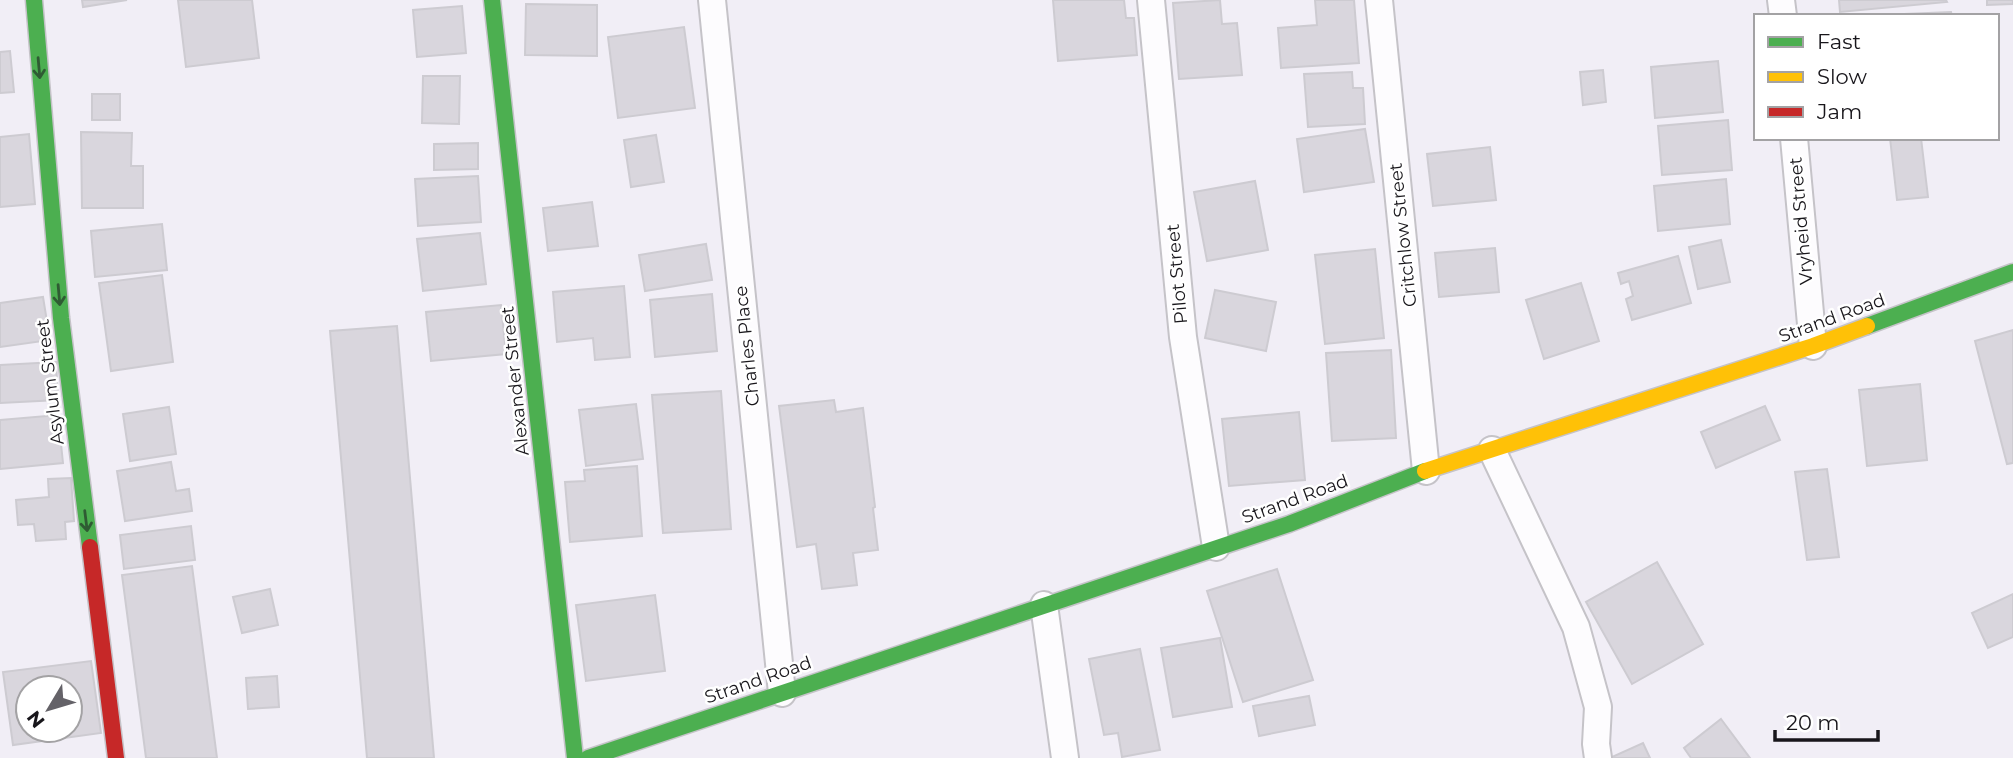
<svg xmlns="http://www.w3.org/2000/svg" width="2013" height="758" font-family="Montserrat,sans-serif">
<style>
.building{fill:#d9d6dd;stroke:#cdcbd1;stroke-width:2;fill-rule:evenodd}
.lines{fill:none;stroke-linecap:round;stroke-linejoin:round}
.street-casing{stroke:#c5c3c8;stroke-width:30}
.fast-casing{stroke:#c5c3c8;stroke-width:19}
.slow-casing{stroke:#c5c3c8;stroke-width:19}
.jam-casing{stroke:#c5c3c8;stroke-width:19}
.street{stroke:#fdfcfe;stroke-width:26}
.fast{stroke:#4caf50;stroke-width:16}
.slow{stroke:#ffc107;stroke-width:16}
.jam{stroke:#c62828;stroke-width:16}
.oneway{stroke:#2f5b33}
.labels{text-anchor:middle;stroke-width:5;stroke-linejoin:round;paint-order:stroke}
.street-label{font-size:18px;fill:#18161b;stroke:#fff}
</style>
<rect width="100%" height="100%" fill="#f1eef6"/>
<g class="building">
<path d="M82 0H127L83 7Z"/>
<path d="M178 0H252L259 58 186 67Z"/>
<path d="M1053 0H1124L1126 18H1134L1137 55 1058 61Z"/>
<path d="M1220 0 1222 24 1237 23 1242 75 1179 79 1173 3Z"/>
<path d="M1315 0H1354L1359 63 1281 68 1278 28 1317 25Z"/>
<path d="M1839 0H1946L1947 2 1840 12Z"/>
<path d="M1987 0H2013V4L1987 5Z"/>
<path d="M526 4 597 5V56L525 55Z"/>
<path d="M462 6 466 53 417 57 413 10Z"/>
<path d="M1951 12 1952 16H1865L1904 14Z"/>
<path d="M684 27 695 108 618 118 608 37Z"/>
<path d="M10 51 14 92 0 93V52Z"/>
<path d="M1718 61 1723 112 1655 118 1651 67Z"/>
<path d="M1603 70 1606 102 1583 105 1580 72Z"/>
<path d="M1352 72 1353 88H1363L1365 124 1308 127 1304 74Z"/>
<path d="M423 76H460L459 124 422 123Z"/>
<rect x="92" y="94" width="28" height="26"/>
<path d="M1728 120 1732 170 1662 175 1658 126Z"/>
<path d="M1365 129 1374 182 1304 192 1297 139Z"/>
<path d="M81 132 132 133 131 166H143V208H82Z"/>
<path d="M29 134 35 204 0 207V137Z"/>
<path d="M656 135 664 182 631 187 624 140Z"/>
<path d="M1890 138H1921L1928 197 1897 200Z"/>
<path d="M478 143V169L434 170V144Z"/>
<path d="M1490 147 1496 200 1433 206 1427 154Z"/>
<path d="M478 176 481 222 418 226 415 179Z"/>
<path d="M1726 179 1730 224 1658 231 1654 186Z"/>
<path d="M1255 181 1268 250 1207 261 1194 192Z"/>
<path d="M592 202 598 246 548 251 543 208Z"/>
<path d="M162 224 167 270 95 277 91 231Z"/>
<path d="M480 233 486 284 423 291 417 239Z"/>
<path d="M1721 240 1730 282 1698 289 1689 247Z"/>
<path d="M706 244 712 280 645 291 639 255Z"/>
<path d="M1495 248 1499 292 1439 297 1435 253Z"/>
<path d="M1375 249 1384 338 1325 344 1315 255Z"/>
<path d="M1678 256 1691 303 1632 320 1626 299 1633 296 1629 281 1621 284 1618 273Z"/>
<path d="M162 275 173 362 111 371 99 283Z"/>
<path d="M1581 283 1599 341 1544 359 1526 300Z"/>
<path d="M624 286 630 357 595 360 593 338 557 342 553 292Z"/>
<path d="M1215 290 1276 302 1266 351 1205 338Z"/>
<path d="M712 294 717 351 655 357 650 300Z"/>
<path d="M43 297 50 340 0 347V303Z"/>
<path d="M501 305 506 354 431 361 426 312Z"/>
<path d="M397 326 434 758H367L330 331Z"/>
<path d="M2013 330V463L2007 464 1975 341Z"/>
<path d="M1391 350 1396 438 1332 441 1326 353Z"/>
<path d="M56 362 58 400 0 403V365Z"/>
<path d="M1920 384 1927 460 1867 466 1859 390Z"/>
<path d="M721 391 731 529 663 533 652 395Z"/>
<path d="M834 400 836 412 863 408 875 507 873 508 878 550 853 553 857 585 822 589 816 544 797 547 779 406Z"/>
<path d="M636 404 643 459 586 466 579 410Z"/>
<path d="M1765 406 1780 440 1716 468 1701 432Z"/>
<path d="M169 407 176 454 130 461 123 414Z"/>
<path d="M1299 412 1305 480 1229 486 1222 419Z"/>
<path d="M58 415 63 463 0 469V420Z"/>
<path d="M171 462 176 491 189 489 192 511 125 521 117 471Z"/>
<path d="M637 466 642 536 570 542 565 482 585 481 584 470Z"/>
<path d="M1827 469 1839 557 1807 560 1795 472Z"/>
<path d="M71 478 74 521 65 522 66 539 36 541 34 524 18 525 16 500 49 497 48 479Z"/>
<path d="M191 526 195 560 124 569 120 535Z"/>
<path d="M1657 562 1703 644 1632 684 1586 602Z"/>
<path d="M192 566 217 758H146L122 575Z"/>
<path d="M1277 569 1313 680 1243 702 1207 591Z"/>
<path d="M270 589 278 625 242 633 233 597Z"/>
<path d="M2013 594V637L1988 648 1972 613Z"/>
<path d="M655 595 665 671 586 681 576 605Z"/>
<path d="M1220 638 1232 707 1173 717 1161 648Z"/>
<path d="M1140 649 1160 750 1122 757 1118 733 1104 735 1089 659Z"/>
<path d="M91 661 101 733 13 745 3 672ZM28 688H70V730H28Z"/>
<path d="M277 676 279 707 248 709 246 678Z"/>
<path d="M1309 696 1315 725 1259 736 1253 706Z"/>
<path d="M1721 719 1750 758H1691L1684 748Z"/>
<path d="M1643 743 1650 758H1610Z"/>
</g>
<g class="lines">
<defs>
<g id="street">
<path d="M712 0 782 693"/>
<path d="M1151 0 1183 337 1216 547"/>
<path d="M1379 0 1426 471"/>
<path d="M1781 0 1783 16"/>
<path d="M1794 138 1813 346"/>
<path d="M1492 450 1576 627 1598 707 1596 744 1598 758"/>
<path d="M1044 605 1065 758"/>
</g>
<g id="fast">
<path d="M34 0 61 318 90 547"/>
<path d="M492 0 575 758"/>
<path d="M1867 326 2013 272"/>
<path d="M588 758 1289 524 1425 471"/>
</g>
<path id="slow" d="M1425 471 1813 346 1867 326"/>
<path id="jam" d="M90 547 116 758"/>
</defs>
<use href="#street" class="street-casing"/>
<use href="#fast" class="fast-casing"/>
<use href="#slow" class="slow-casing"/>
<use href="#jam" class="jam-casing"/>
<use href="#street" class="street"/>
<use href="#fast" class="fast"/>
<use href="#slow" class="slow"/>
<use href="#jam" class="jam"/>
</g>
<defs><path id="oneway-shaft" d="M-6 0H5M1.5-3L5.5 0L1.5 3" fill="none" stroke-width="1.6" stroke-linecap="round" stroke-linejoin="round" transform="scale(1.75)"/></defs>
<g class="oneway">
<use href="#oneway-shaft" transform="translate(39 68) rotate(85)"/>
<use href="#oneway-shaft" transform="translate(59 295) rotate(85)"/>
<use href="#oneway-shaft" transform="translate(86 521) rotate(83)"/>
</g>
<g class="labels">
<g class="street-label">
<text transform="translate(1801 221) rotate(-95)" y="6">Vryheid Street</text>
<text transform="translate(1403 235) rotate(-96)" y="6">Critchlow Street</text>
<text transform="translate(1177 274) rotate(-95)" y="6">Pilot Street</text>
<text transform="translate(1832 318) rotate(-20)" y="6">Strand Road</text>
<text transform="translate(747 346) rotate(-96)" y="6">Charles Place</text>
<text transform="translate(515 381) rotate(-96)" y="6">Alexander Street</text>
<text transform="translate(50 382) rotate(-97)" y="6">Asylum Street</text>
<text transform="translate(1295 499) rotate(-20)" y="6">Strand Road</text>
<text transform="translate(758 680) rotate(-19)" y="6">Strand Road</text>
</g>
</g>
<rect x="1754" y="14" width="245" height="126" fill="#ffffff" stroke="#a3a2a4" stroke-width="2"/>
<rect x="1768" y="37" width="35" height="10" fill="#4caf50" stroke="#a3a2a4" stroke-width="2"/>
<text x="1817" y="49" font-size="21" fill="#18161b">Fast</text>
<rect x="1768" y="72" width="35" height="10" fill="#ffc107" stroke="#a3a2a4" stroke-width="2"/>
<text x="1817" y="84" font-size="21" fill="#18161b">Slow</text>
<rect x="1768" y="107" width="35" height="10" fill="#c62828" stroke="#a3a2a4" stroke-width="2"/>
<text x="1817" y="119" font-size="21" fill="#18161b">Jam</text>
<g transform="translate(49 709) rotate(232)"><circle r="33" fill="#ffffff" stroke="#a3a2a4" stroke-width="2"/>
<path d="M0-5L12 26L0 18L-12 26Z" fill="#646268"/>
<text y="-10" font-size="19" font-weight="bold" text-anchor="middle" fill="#18161b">N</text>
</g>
<path d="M1775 730v10h103v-10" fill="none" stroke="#18161b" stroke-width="3.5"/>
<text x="1786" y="730" font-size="21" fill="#18161b" stroke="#ffffff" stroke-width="5" paint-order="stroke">20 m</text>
</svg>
